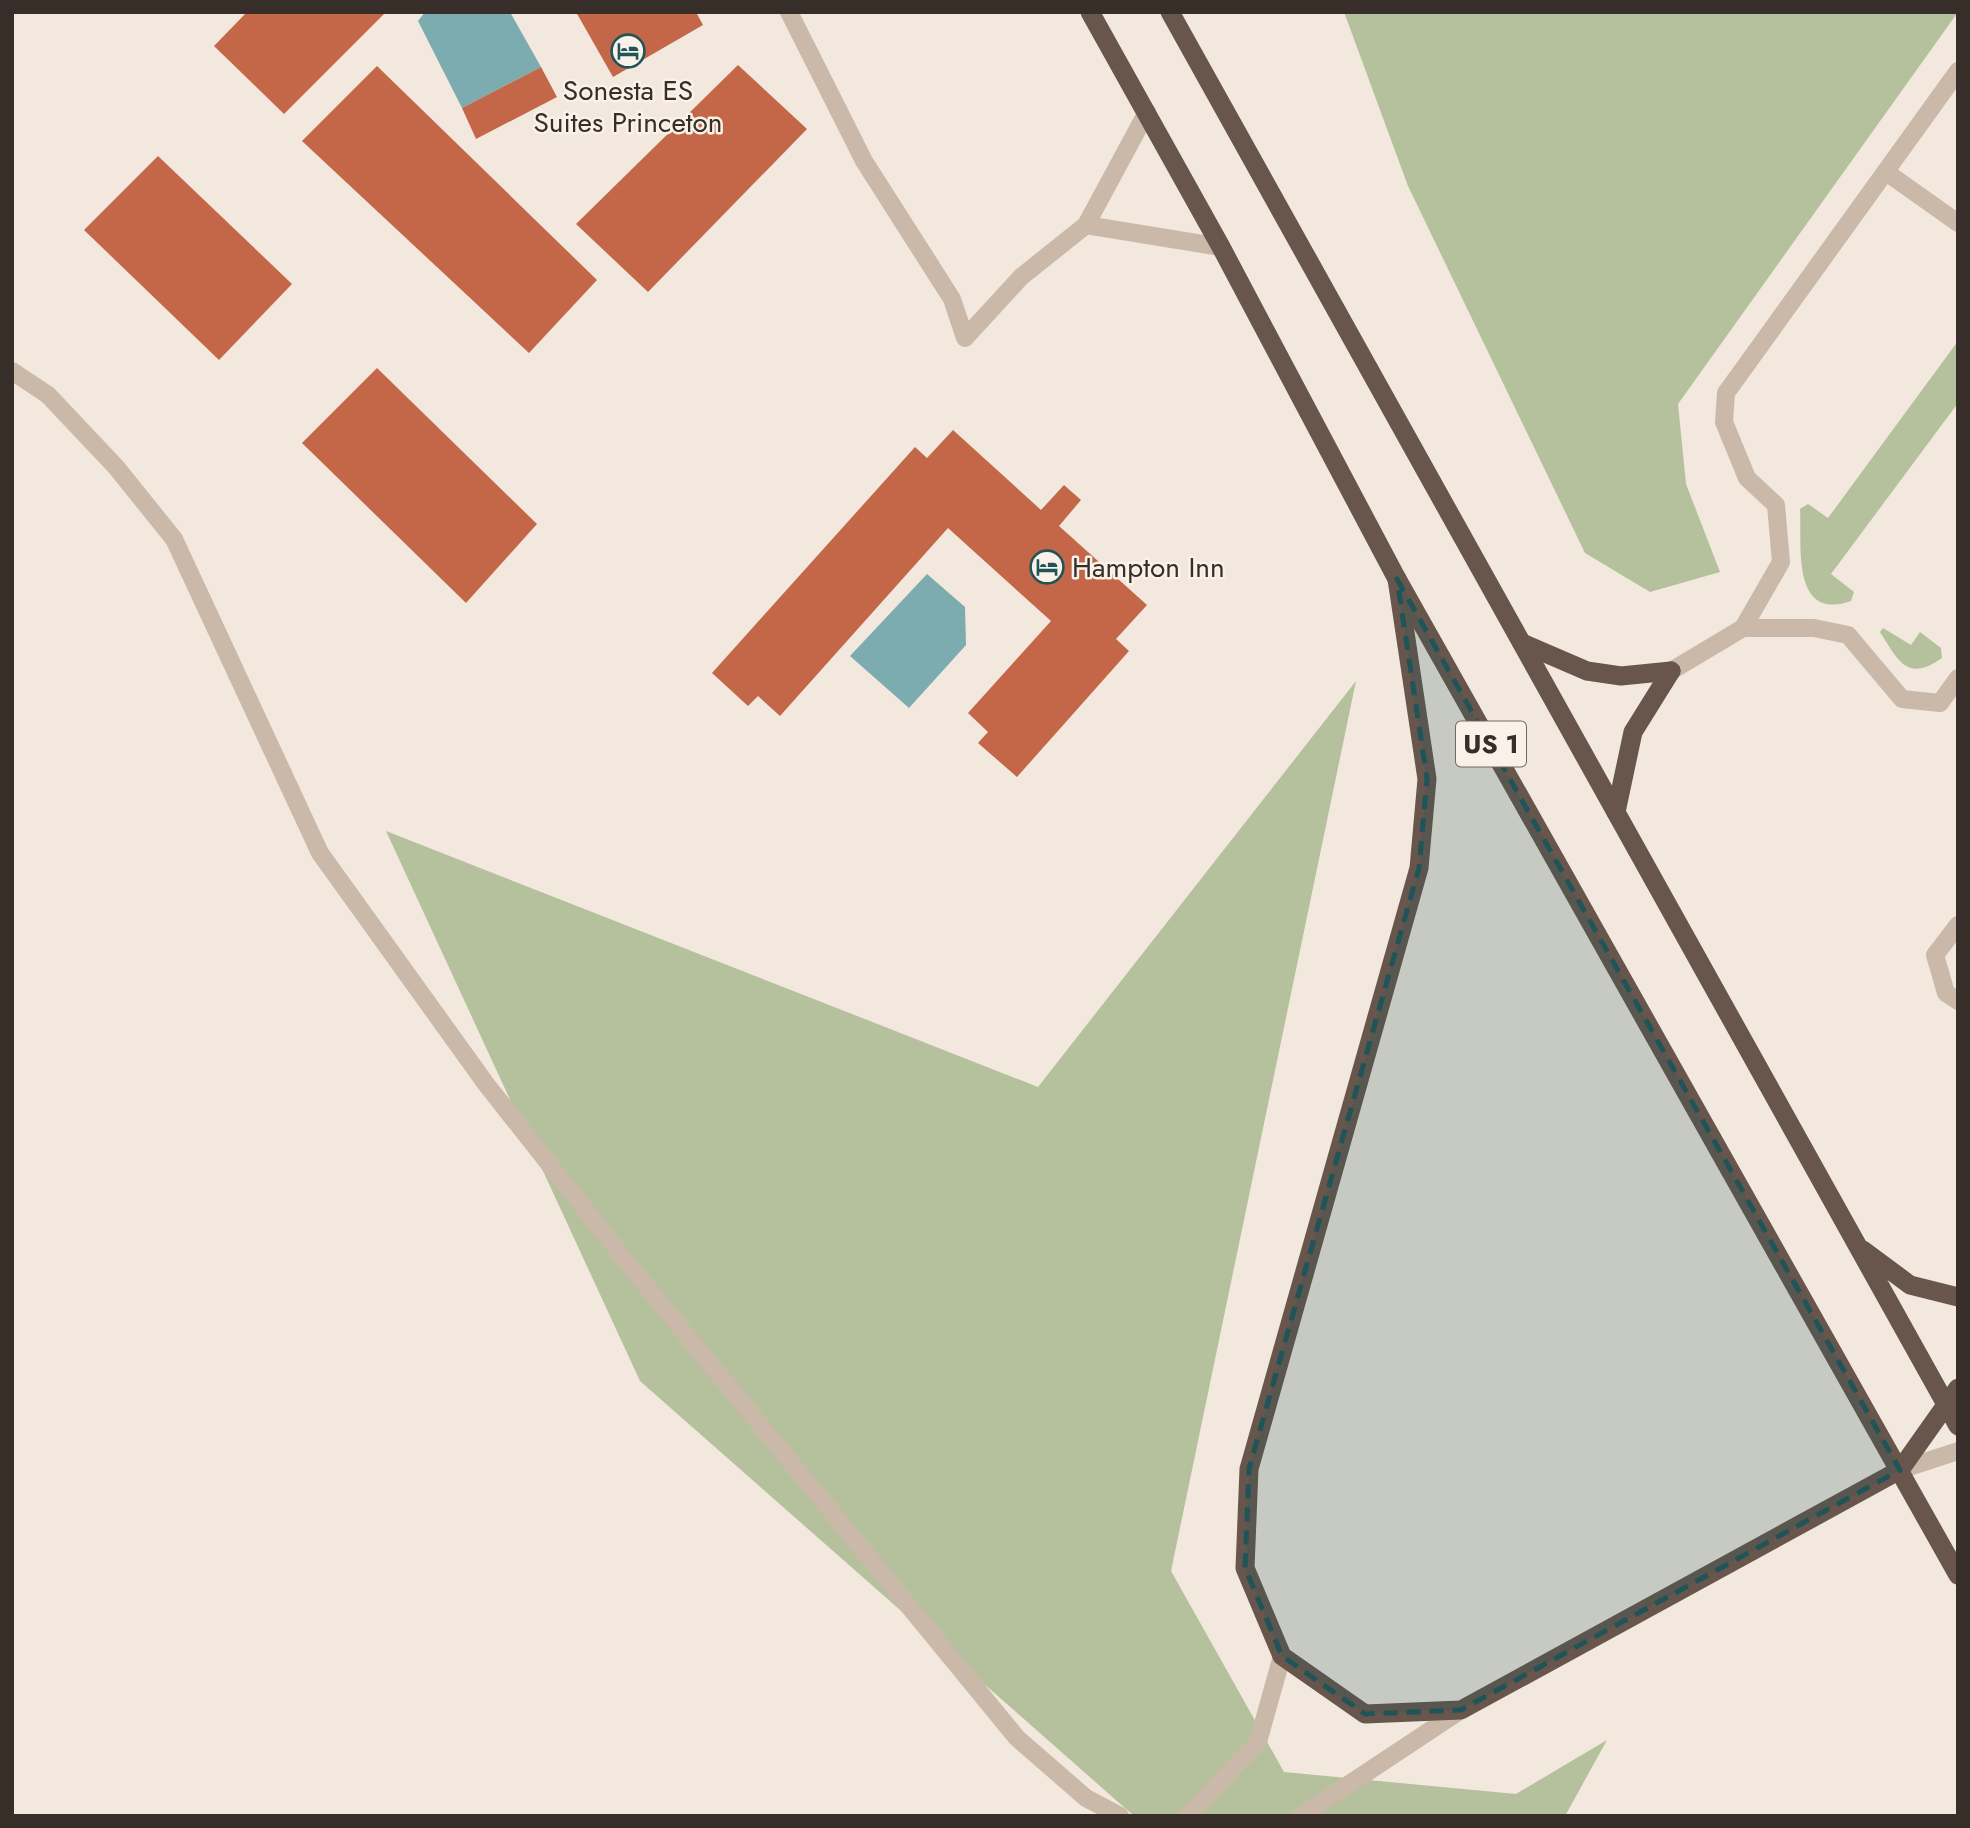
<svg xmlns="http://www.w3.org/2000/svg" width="1970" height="1828" font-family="Jost,sans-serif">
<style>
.green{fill:#b5c19d}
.water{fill:#7cacaf}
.building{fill:#c46749}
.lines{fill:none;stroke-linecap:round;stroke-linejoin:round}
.service{stroke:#cab8a9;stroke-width:18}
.minor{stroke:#cab8a9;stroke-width:18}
.trunk{stroke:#68564d;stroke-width:19}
.marked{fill:#1f5458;fill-opacity:0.2;stroke:#1f5458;stroke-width:5;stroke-dasharray:14 9;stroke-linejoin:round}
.labels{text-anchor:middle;stroke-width:5;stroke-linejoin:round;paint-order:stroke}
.shield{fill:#faf2e9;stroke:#726863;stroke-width:2}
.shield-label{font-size:26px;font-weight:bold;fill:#372d29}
.poi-label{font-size:28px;fill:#372d29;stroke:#faf2e9}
</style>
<rect width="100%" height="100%" fill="#f2e8dd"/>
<g class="green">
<path d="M1958 12 1678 404 1686 484 1720 572 1650 592 1585 553 1408 186 1344 12Z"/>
<path d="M1958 341V403L1831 574 1854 592 1851 601C1791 622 1802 545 1800 509L1808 504 1828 518Z"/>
<path d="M1883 628 1911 645 1920 632 1941 648 1942 658C1907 683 1898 660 1880 632Z"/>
<path d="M1356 681 1171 1571 1284 1772 1516 1794 1607 1740 1565 1816H1134L640 1381 386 831 1038 1087Z"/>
</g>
<g class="water">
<path d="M425 12H510L541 67 462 108 418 21Z"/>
<path d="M927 574 965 607 966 645 909 708 850 656Z"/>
</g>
<g class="building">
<path d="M247 12H386L284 114 214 46Z"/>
<path d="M576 12H696L703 25 613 77Z"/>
<path d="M738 65 807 129 648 292 576 224Z"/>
<path d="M377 66 597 280 529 353 302 141Z"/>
<path d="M541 67 557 97 476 139 462 108Z"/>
<path d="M158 156 292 284 219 360 84 230Z"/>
<path d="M377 368 537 524 466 603 302 443Z"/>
<path d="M953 430 1041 510 1064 485 1081 500 1059 526 1147 605 1116 639 1129 651 1017 777 978 743 988 732 968 713 1051 621 948 528 780 716 758 696 748 706 712 673 915 447 927 458Z"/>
</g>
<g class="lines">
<g class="service">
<path d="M789 12 864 161 952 299 965 338 1021 277 1086 225 1147 112"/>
<path d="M1886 172 1958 223"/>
<path d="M1086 225 1221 247"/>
<path d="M12 371 48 395 116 467 174 539 320 853 486 1084 629 1265 1017 1738 1086 1798 1120 1816"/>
<path d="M1743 628H1814L1848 635 1902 699 1940 703 1958 678"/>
<path d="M1671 671 1743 628 1781 562 1776 505 1747 478 1724 422 1726 393 1958 71"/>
<path d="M1958 925 1935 955 1946 993 1958 1001"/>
<path d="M1187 1816 1258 1742 1282 1656"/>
<path d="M1301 1816 1461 1710"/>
</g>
<path class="minor" d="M1900 1470 1958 1451"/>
<g class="trunk">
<path d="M1090 12 1221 247 1397 579 1958 1575"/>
<path d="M1170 12 1958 1426"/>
<path d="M1397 579 1427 779 1419 868 1249 1469 1245 1568 1282 1656 1365 1714 1461 1710 1900 1470 1958 1388"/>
<path d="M1522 643 1587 671 1621 676 1671 671"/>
<path d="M1616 812 1633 732 1671 671"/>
<path d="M1863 1250 1910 1285 1958 1297"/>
</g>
</g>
<path class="marked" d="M1397 579 1900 1470 1461 1710 1365 1714 1282 1656 1245 1568 1249 1469 1419 868 1427 779Z"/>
<defs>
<symbol id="hotel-ring" viewBox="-11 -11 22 22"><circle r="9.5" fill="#faf2e9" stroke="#1f5458" stroke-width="1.5"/><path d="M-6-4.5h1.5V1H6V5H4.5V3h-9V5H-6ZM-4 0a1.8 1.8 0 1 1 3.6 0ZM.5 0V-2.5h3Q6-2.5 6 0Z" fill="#1f5458"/></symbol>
</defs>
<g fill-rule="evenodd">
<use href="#hotel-ring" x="609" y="32" width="38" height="38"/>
<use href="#hotel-ring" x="1028" y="548" width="38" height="38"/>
</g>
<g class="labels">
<rect class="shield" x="1456" y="721.5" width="70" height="45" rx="5"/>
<g class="shield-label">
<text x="1491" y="753">US 1</text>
</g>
<g class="poi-label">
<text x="628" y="100">Sonesta ES<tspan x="628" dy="32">Suites Princeton</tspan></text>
<text x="1072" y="577" text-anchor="start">Hampton Inn</text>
</g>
</g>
<rect width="1970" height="1828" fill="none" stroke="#372d29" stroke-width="28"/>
</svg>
